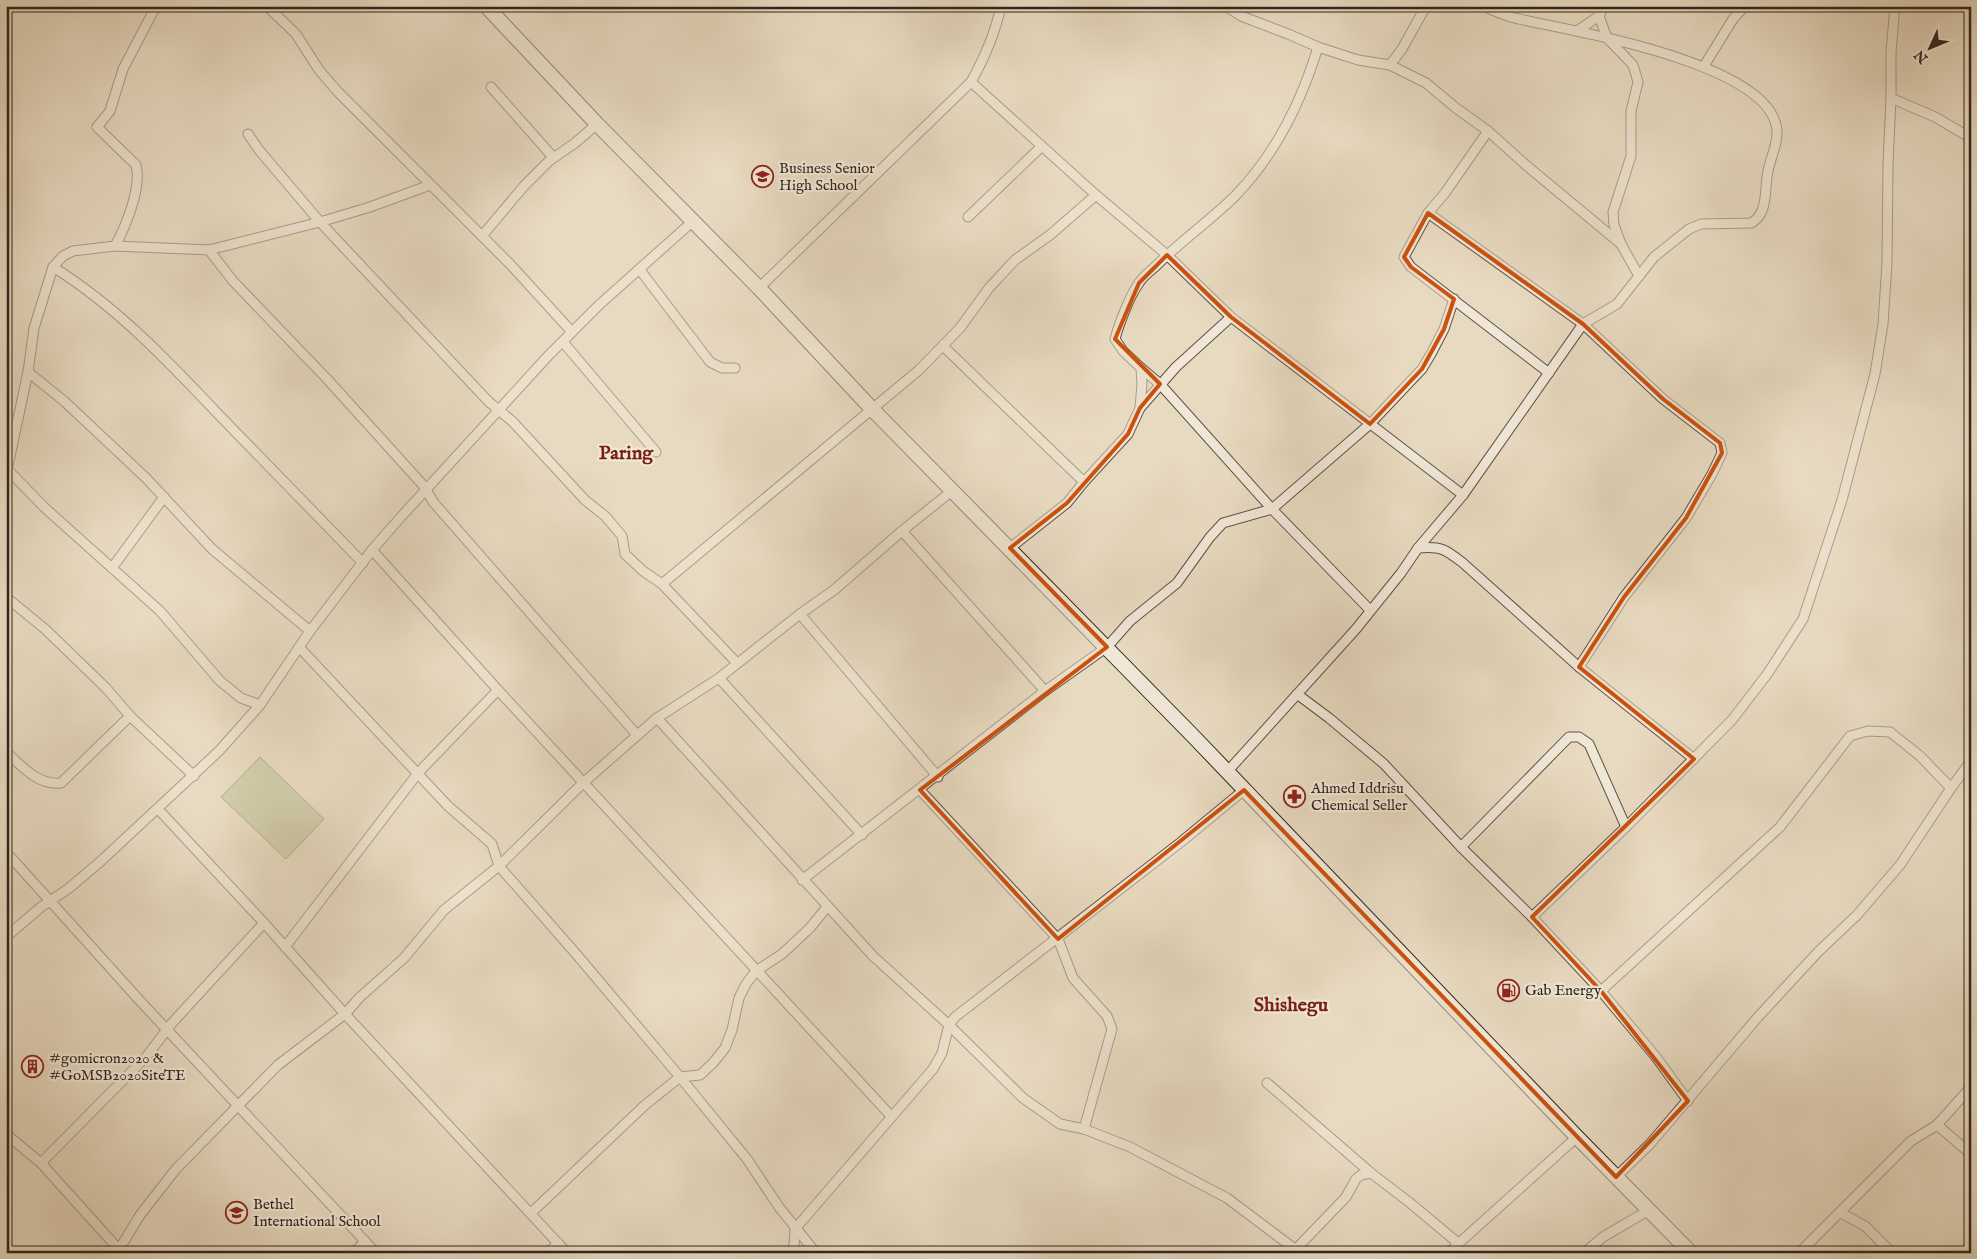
<svg xmlns="http://www.w3.org/2000/svg" width="1977" height="1259" font-family="'IM FELL English',serif">
<style>
.green{fill:#b9be91;stroke:#747257}
.lines{fill:none;stroke-linecap:round;stroke-linejoin:round}
.street-casing{stroke:#5e5246;stroke-width:11}
.secondary-casing{stroke:#30251d;stroke-width:16}
.street{stroke:#f0e7d7;stroke-width:9}
.secondary{stroke:#f0e7d7;stroke-width:14}
.marked{fill:none;stroke:#cc510f;stroke-width:4;stroke-linejoin:round}
.labels{text-anchor:middle;stroke-width:4.5;stroke-linejoin:round;paint-order:stroke}
.poi-label{font-size:15px;fill:#30251d;stroke:#f0e7d7;text-anchor:start}
.district-label{font-size:20px;font-weight:bold;fill:#7a1f14;stroke:#f0e7d7}
</style>
<rect width="100%" height="100%" fill="#e8dac1"/>
<filter id="stains"><feTurbulence type="fractalNoise" baseFrequency=".004" numOctaves="4"/><feColorMatrix values="0 0 0 0 .2 0 0 0 0 .09 0 0 0 0 .02 0 0 0 .5 -.17"/></filter>
<radialGradient id="worn" r=".72"><stop offset=".6" stop-color="#630" stop-opacity="0"/><stop offset="1" stop-color="#630" stop-opacity=".3"/></radialGradient>
<path class="green" d="M260 757 324 819 286 859 221 797Z"/>
<g class="lines">
<defs>
<g id="street">
<path d="M267 6 296 34 319 70 338 92 509 263 572 332"/>
<path d="M1226 6 1241 16 1288 34 1318 47 1358 60 1390 65 1426 83 1456 108 1488 131 1527 166 1621 244 1639 276"/>
<path d="M1599 16 1607 38 1633 65 1638 82 1631 111V156L1613 212 1614 225 1621 244"/>
<path d="M1577 31 1599 16 1604 6"/>
<path d="M1390 65 1402 49 1426 6"/>
<path d="M1704 66 1733 19 1745 6"/>
<path d="M971 82 1096 195 1167 255 1231 317 1463 495"/>
<path d="M491 87 553 157"/>
<path d="M1891 98 1935 117 1971 138"/>
<path d="M1488 131 1445 193 1428 213 1404 257 1411 267 1549 373"/>
<path d="M248 134 259 150 320 222 488 401 513 422 585 500 605 516 622 536 625 554 643 571 662 584 737 663"/>
<path d="M1428 213 1583 324 1663 399 1720 443 1722 453 1712 474 1686 518 1624 597 1579 667"/>
<path d="M968 217 1042 146"/>
<path d="M482 236 524 186 549 161 575 143 597 124"/>
<path d="M115 246 209 250 320 222 370 207 430 185"/>
<path d="M209 250 233 281 328 380 422 484 434 503 637 735"/>
<path d="M53 267C116 306 169 362 220 416 268 465 315 514 363 563"/>
<path d="M640 270 710 362 722 368H735"/>
<path d="M759 288 971 82C985 57 995 34 1001 6"/>
<path d="M563 342 656 452"/>
<path d="M943 346 1084 482"/>
<path d="M1141 368 1160 384 1272 509 1370 610"/>
<path d="M28 372 64 401 146 478 212 549 310 631"/>
<path d="M1140 408 1176 367 1231 317"/>
<path d="M6 468 45 508 160 611 220 681 241 698 260 705"/>
<path d="M6 475 28 372 34 328 53 267 63 256 73 251 115 246C126 226 142 187 136 165L97 127 110 111 123 69 156 6"/>
<path d="M902 531 1045 691"/>
<path d="M1010 548 1067 503 1084 482 1128 434 1140 408 1142 384 1141 368 1123 351 1115 339C1119 324 1130 295 1139 283 1143 276 1152 270 1158 264 1182 240 1211 220 1235 196 1276 154 1301 103 1318 47"/>
<path d="M1418 548C1441 546 1445 549 1463 563L1579 667 1694 759"/>
<path d="M372 550 498 690 891 1116"/>
<path d="M112 568 164 497"/>
<path d="M662 584 919 370 960 328 989 288 1015 260 1050 235 1096 195"/>
<path d="M6 597 45 629 106 688 130 716 194 776"/>
<path d="M800 614 938 777"/>
<path d="M299 647 448 806 492 844 499 866 577 955 680 1077 747 1159 779 1207 816 1253"/>
<path d="M719 678 862 835"/>
<path d="M1297 694 1329 718 1384 764 1461 847 1532 917 1601 991 1656 1057 1688 1101"/>
<path d="M657 718 873 956 949 1025 1023 1098 1060 1124 1084 1129 1130 1147 1227 1198 1300 1253"/>
<path d="M6 752C21 765 38 786 61 783L130 716"/>
<path d="M1227 772 1356 629 1401 573 1418 548 1463 495 1583 324 1617 304 1654 257 1689 229 1701 224 1751 223C1769 214 1764 188 1768 171 1770 159 1778 144 1777 131 1773 63 1572 31 1519 19 1507 17 1495 11 1483 6"/>
<path d="M920 790 1058 939 1073 978 1107 1016 1112 1029 1084 1129"/>
<path d="M158 809 264 923 345 1014 567 1253"/>
<path d="M1461 847 1569 737H1579L1589 744 1626 827"/>
<path d="M6 852 141 1002 376 1253"/>
<path d="M802 880 1045 691 1107 647 1130 621 1177 583 1210 537 1223 523 1272 509 1370 424 1422 369 1431 354 1444 329 1454 299"/>
<path d="M1532 917 1626 827 1732 720 1768 673 1803 619 1842 500 1875 374 1883 324 1887 263 1888 165 1891 98V52L1895 6"/>
<path d="M6 937 41 907 68 889 101 861 219 751 260 705 310 631 372 550 400 518 548 356 599 305 692 222"/>
<path d="M285 947 418 773 498 690"/>
<path d="M1601 991 1780 827 1850 736 1868 731 1890 732 1920 756 1951 788"/>
<path d="M1267 1083 1371 1173"/>
<path d="M1937 1125 1971 1154"/>
<path d="M6 1134 41 1163 122 1253"/>
<path d="M41 1163 146 1057 172 1023 264 923"/>
<path d="M1616 1177 1650 1144 1758 1017 1818 952 1857 915 1900 865 1951 788 1971 761"/>
<path d="M531 1213 645 1105 680 1077 700 1075 713 1063 725 1048 732 1030 739 998 746 984 756 971 782 954 810 928 827 907"/>
<path d="M1841 1213 1865 1226 1892 1253"/>
<path d="M1296 1249 1346 1197 1356 1179 1361 1175 1371 1173 1409 1202 1458 1243"/>
<path d="M117 1253 140 1215 176 1169 278 1065 345 1014 360 997 404 958 444 910 499 866 583 783 657 718 719 678 800 614 834 590 902 531 953 490"/>
<path d="M354 1253 365 1241"/>
<path d="M548 1253 558 1243"/>
<path d="M791 1253 794 1246 795 1229 933 1069 942 1053 949 1025 955 1017 1181 842 1244 790"/>
<path d="M1448 1253 1577 1137"/>
<path d="M1584 1253 1603 1237 1649 1210"/>
<path d="M1799 1253 1911 1141 1937 1125 1971 1087"/>
</g>
<path id="secondary" d="M486 6 597 124 759 288 872 409 1194 737 1577 1137 1691 1253"/>
</defs>
<use href="#street" class="street-casing"/>
<use href="#secondary" class="secondary-casing"/>
<use href="#street" class="street"/>
<use href="#secondary" class="secondary"/>
</g>
<path d="M0 0H1977V1259H0ZM1428 213 1583 324 1663 399 1720 443 1722 453 1686 518 1624 597 1579 667 1694 759 1532 917 1601 991 1688 1101 1616 1177 1244 790 1058 939 920 790 1107 647 1010 548 1067 503 1128 434 1140 408 1160 384 1115 339 1139 283 1167 255 1231 317 1370 424 1422 369 1444 329 1454 299 1411 267 1404 257Z" fill="#e8dac1" fill-opacity=".55" fill-rule="evenodd"/>
<path class="marked" d="M1428 213 1583 324 1663 399 1720 443 1722 453 1686 518 1624 597 1579 667 1694 759 1532 917 1601 991 1688 1101 1616 1177 1244 790 1058 939 920 790 1107 647 1010 548 1067 503 1128 434 1140 408 1160 384 1115 339 1139 283 1167 255 1231 317 1370 424 1422 369 1444 329 1454 299 1411 267 1404 257Z"/>
<defs>
<symbol id="school-ring" viewBox="-11 -11 22 22"><circle r="9.5" fill="#f0e7d7" stroke="#8f2418" stroke-width="1.5"/><path d="M0-5L7-2L0 1L-7-2ZM-4 1L0 2.5L4 1V4Q0 6-4 4Z" fill="#8f2418"/></symbol>
<symbol id="pharmacy-ring" viewBox="-11 -11 22 22"><circle r="9.5" fill="#f0e7d7" stroke="#8f2418" stroke-width="1.5"/><path d="M-2-6h4v4h4v4h-4v4h-4v-4h-4v-4h4Z" fill="#8f2418"/></symbol>
<symbol id="fuel-ring" viewBox="-11 -11 22 22"><circle r="9.5" fill="#f0e7d7" stroke="#8f2418" stroke-width="1.5"/><path d="M-5.5-6h7V0h2V4h1.3V-2.5L3-4.5l.8-.8L6-3V5H2.5V1h-1V6h-7ZM-4.2-4.7v3.2H.2V-4.7Z" fill="#8f2418"/></symbol>
<symbol id="building-ring" viewBox="-11 -11 22 22"><circle r="9.5" fill="#f0e7d7" stroke="#8f2418" stroke-width="1.5"/><path d="M-4-6H4V6H1V3H-1V6H-4ZM-2.5-4.3h1.7v1.8h-1.7ZM.8-4.3h1.7v1.8H.8ZM-2.5-1h1.7V.8h-1.7ZM.8-1h1.7V.8H.8Z" fill="#8f2418"/></symbol>
</defs>
<g fill-rule="evenodd">
<use href="#school-ring" x="750" y="164" width="25" height="25"/>
<use href="#pharmacy-ring" x="1282" y="784" width="25" height="25"/>
<use href="#fuel-ring" x="1496" y="978" width="25" height="25"/>
<use href="#building-ring" x="20" y="1054" width="25" height="25"/>
<use href="#school-ring" x="224" y="1200" width="25" height="25"/>
</g>
<g class="labels">
<g class="poi-label">
<text x="779" y="173">Business Senior<tspan x="779" dy="17">High School</tspan></text>
<text x="1311" y="793">Ahmed Iddrisu<tspan x="1311" dy="17">Chemical Seller</tspan></text>
<text x="1525" y="995">Gab Energy</text>
<text x="49" y="1063">#gomicron2020 &amp;<tspan x="49" dy="17">#GoMSB2020SiteTE</tspan></text>
<text x="253" y="1209">Bethel<tspan x="253" dy="17">International School</tspan></text>
</g>
<g class="district-label">
<text x="626" y="459">Paring</text>
<text x="1291" y="1011">Shishegu</text>
</g>
</g>
<rect width="1977" height="1259" fill="none" stroke="#e8dac1" stroke-width="25"/>
<rect x="8" y="8" width="1962" height="1244" fill="none" stroke="#30251d" stroke-width="2.5"/>
<rect x="12" y="12" width="1952" height="1234" fill="none" stroke="#30251d"/>
<g transform="translate(1930 48) rotate(226)" stroke="#f0e7d7" stroke-width="4" paint-order="stroke">
<path d="M0-4L9 19L0 12L-9 19Z" fill="#30251d"/>
<text y="-8" font-size="14" font-weight="bold" text-anchor="middle" fill="#30251d">N</text>
</g>
<rect width="100%" height="100%" filter="url(#stains)"/>
<rect width="100%" height="100%" fill="url(#worn)"/>
</svg>
